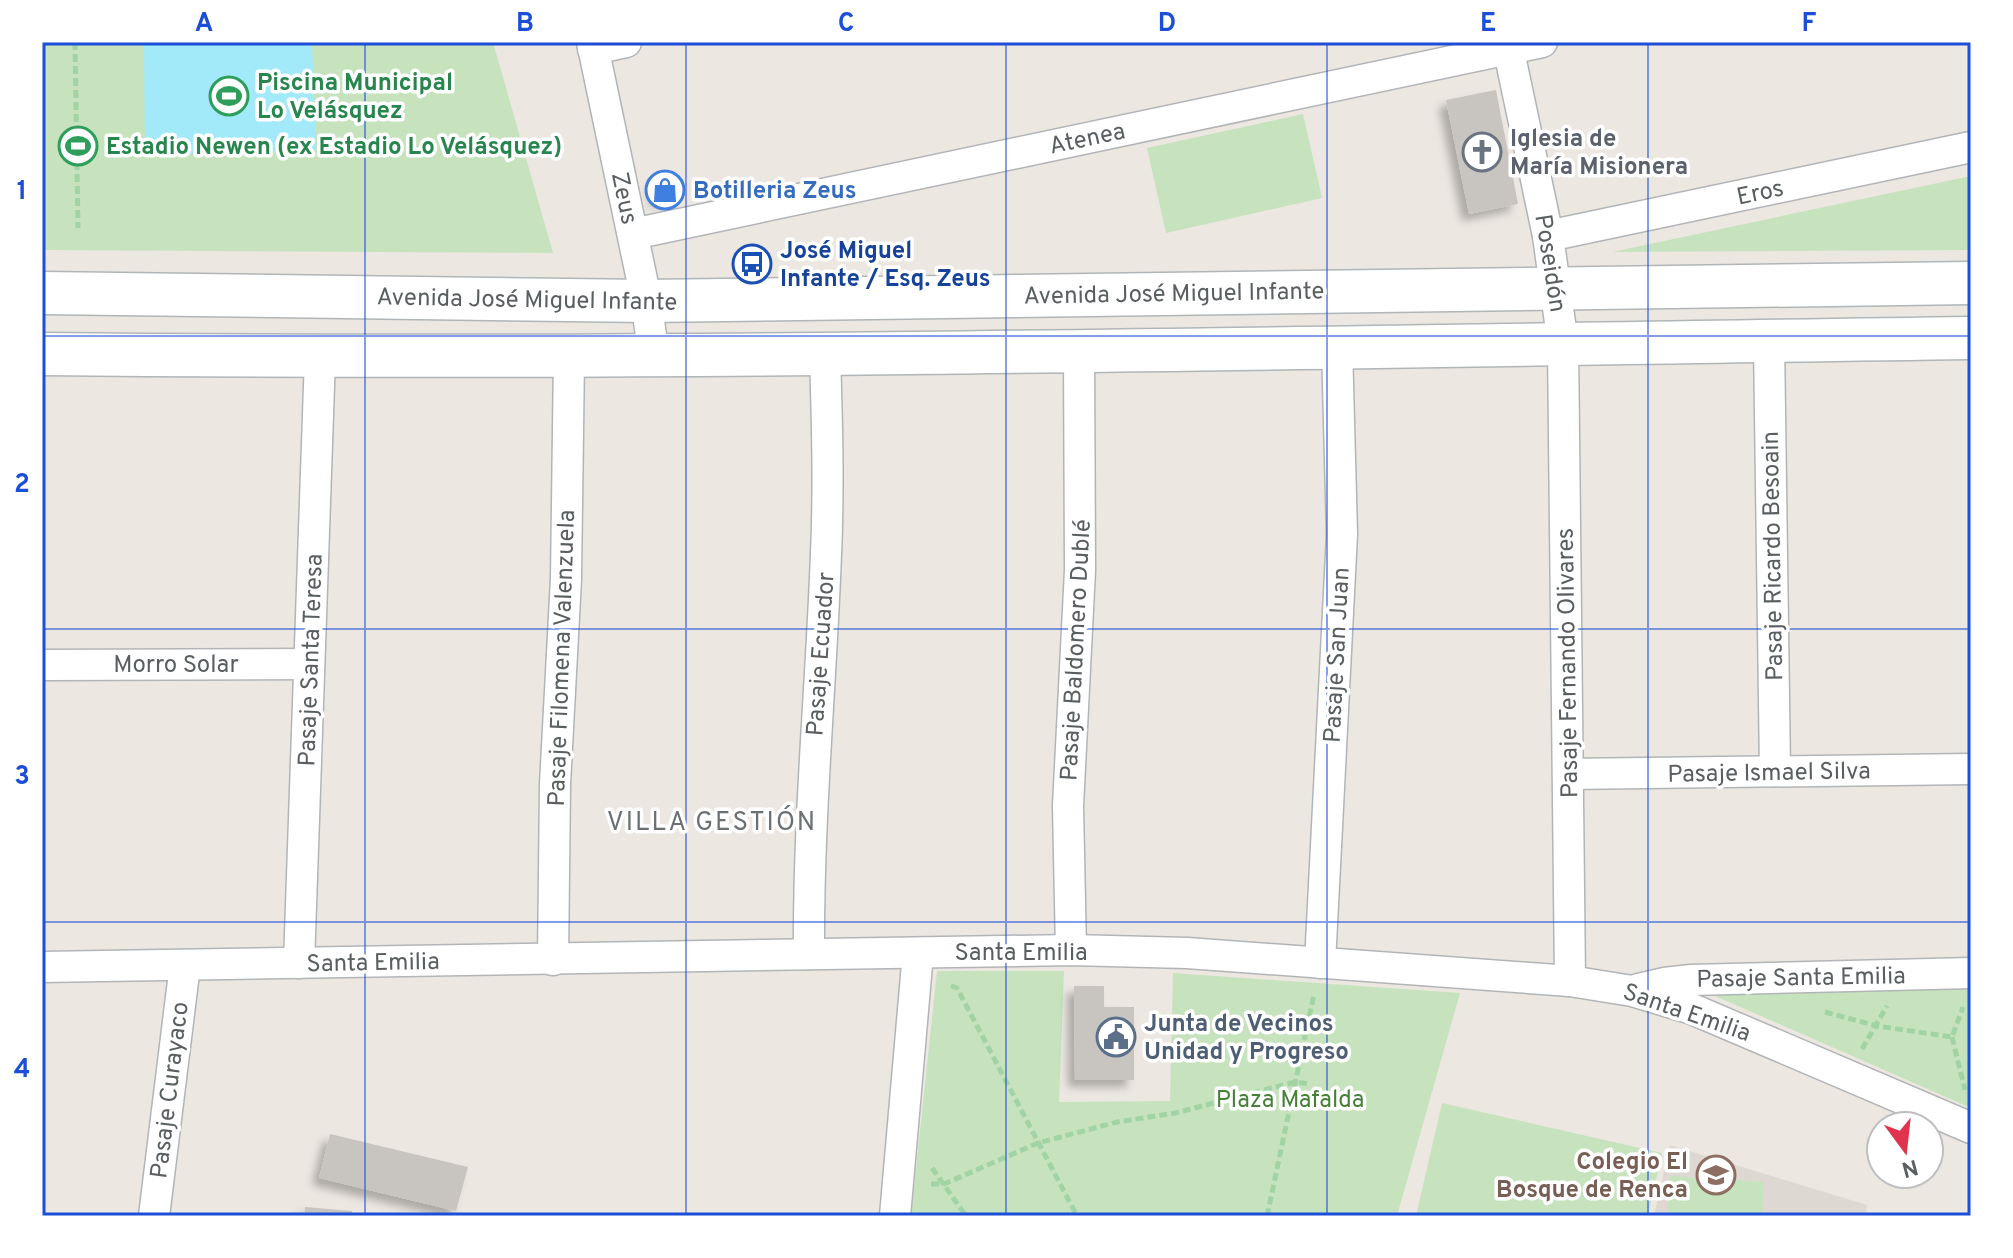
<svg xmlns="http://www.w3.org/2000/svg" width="2013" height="1258" font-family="Overpass,sans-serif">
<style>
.education{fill:#ded8d2}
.green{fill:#c7e3be}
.water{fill:#a2e9fa}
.building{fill:#c8c4c0;filter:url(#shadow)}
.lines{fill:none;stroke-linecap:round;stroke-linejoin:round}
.street-casing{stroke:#b2b5b8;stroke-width:33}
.secondary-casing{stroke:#b0b6b8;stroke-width:45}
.path{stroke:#a2d4a3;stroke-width:5;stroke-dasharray:8 4;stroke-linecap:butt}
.street{stroke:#fff;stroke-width:30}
.secondary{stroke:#fff;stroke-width:42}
.grid{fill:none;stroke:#1d4ed8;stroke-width:2;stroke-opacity:0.55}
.labels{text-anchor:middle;stroke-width:7;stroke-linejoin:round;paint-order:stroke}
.leisure-label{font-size:24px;font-weight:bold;fill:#27864d;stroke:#fff;text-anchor:start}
.street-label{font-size:24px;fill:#595f61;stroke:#fff}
.worship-label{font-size:24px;font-weight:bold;fill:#5b616d;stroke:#fff;text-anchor:start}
.shop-label{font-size:24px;font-weight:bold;fill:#366cbe;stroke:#fff;text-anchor:start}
.transit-label{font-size:24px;font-weight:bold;fill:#164399;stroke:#fff;text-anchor:start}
.service-label{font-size:24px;font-weight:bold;fill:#4e5e75;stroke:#fff;text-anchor:start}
.park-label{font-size:24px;fill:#468138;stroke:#fff}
.education-label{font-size:24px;font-weight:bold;fill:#785e54;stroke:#fff;text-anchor:end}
.neighbourhood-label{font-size:26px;letter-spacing:2px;fill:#6b7173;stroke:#fff}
.neatline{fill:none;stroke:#1d4ed8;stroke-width:3}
.grid-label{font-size:26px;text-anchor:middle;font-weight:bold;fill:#1d4ed8}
</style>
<defs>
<filter id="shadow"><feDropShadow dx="-7" dy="7" stdDeviation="4" flood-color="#0004"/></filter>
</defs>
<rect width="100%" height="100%" fill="#ece7e1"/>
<path class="education" d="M1670 1145 1867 1205 1866 1216H1654Z"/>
<g class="green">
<path d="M42 42H493L553 253 42 250Z"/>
<path d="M1303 114 1322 198 1166 233 1147 148Z"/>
<path d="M1971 176V250L1612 252Z"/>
<path d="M937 971H1064L1059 1102 1170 1101 1173 973 1460 993 1397 1216H911Z"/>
<path d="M1971 977V1108L1690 985Z"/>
<path d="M1442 1103 1662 1153 1648 1216H1416Z"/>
<path d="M1670 1176 1764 1182 1762 1216H1667Z"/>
</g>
<path class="water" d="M144 42H312L316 150 145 155Z"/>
<g class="building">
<path d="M1496 90 1518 204 1469 214 1446 100Z"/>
<path d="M672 178 676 196 659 201 654 183Z"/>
<path d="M1074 986H1104V1007H1134V1080H1075Z"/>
<path d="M330 1134 468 1167 456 1211 319 1178Z"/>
<path d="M305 1207 352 1211V1216H304Z"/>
</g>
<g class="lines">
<defs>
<g id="street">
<path d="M592 42 645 294 654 356"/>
<path d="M1507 42 1548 236 1563 344 1570 981"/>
<path d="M593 49 626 42"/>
<path d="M633 234 1542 42"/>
<path d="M1548 236 1971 147"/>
<path d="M1769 341 1775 771"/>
<path d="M42 665 309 664"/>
<path d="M1568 774 1971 769"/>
<path d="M1071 950 1068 806 1080 570 1079 350"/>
<path d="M809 954C808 820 821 688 826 554 829 487 827 420 825 354"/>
<path d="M553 960 555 784 566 579 569 356"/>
<path d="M299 963 320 357"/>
<path d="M1320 963 1342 534 1337 347"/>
<path d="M42 967 1071 950 1187 953 1570 981 1632 991 1692 1009 1971 1128"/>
<path d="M1638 989 1664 983 1691 980 1971 973"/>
<path d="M154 1216 185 965"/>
<path d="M895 1216 918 953"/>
</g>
<g id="secondary">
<path d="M42 293 647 301 1971 283"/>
<path d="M42 354C685 361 1328 347 1971 338"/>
</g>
</defs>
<use href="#street" class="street-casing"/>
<use href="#secondary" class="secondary-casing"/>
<g class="path">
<path d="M75 42 78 228"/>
<path d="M951 986 957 988 1077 1216"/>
<path d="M1825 1012 1877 1026 1952 1037 1963 1007"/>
<path d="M1952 1037 1965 1090"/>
<path d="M1862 1049 1887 1006"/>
<path d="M932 1168 966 1216"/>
<path d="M931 1184H944L1038 1143 1117 1122 1175 1113 1295 1082 1309 1084"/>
<path d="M1267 1216 1314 994"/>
</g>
<use href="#street" class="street"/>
<use href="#secondary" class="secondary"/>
</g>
<path class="grid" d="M365 42V1216M686 42V1216M1006 42V1216M1327 42V1216M1648 42V1216M42 336H1971M42 629H1971M42 922H1971"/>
<defs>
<symbol id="stadium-ring" viewBox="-11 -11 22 22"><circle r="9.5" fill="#fff" stroke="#2e9e5b" stroke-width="1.5"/><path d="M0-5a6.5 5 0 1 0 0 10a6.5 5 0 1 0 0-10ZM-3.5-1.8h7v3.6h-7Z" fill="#2e9e5b"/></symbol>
<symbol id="church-ring" viewBox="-11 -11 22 22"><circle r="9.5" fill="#fff" stroke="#6b7280" stroke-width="1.5"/><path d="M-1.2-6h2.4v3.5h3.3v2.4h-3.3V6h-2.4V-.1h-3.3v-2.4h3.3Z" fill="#6b7280"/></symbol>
<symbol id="shop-ring" viewBox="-11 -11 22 22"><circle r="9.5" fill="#fff" stroke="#3f7fe0" stroke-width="1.5"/><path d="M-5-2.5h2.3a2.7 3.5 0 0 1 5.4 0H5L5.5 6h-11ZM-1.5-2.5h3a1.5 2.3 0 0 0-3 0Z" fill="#3f7fe0"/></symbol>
<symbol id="bus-ring" viewBox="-11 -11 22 22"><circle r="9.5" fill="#fff" stroke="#1a4fb4" stroke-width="1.5"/><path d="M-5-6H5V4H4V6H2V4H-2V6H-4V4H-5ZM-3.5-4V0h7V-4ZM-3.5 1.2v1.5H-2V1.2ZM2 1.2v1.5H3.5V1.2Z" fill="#1a4fb4"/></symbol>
<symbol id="civic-ring" viewBox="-11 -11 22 22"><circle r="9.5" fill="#fff" stroke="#5c6f8a" stroke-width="1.5"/><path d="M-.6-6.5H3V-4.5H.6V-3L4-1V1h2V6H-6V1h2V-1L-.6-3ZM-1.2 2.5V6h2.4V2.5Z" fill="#5c6f8a"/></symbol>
<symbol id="school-ring" viewBox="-11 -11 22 22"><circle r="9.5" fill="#fff" stroke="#8d6e63" stroke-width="1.5"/><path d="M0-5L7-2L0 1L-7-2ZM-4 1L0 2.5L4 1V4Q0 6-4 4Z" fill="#8d6e63"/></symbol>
</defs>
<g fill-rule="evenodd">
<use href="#stadium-ring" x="207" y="74" width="44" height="44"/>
<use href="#stadium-ring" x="56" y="124" width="44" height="44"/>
<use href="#church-ring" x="1460" y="130" width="44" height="44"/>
<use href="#shop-ring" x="643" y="168" width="44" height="44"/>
<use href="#bus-ring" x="730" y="242" width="44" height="44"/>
<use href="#civic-ring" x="1094" y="1015" width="44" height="44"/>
<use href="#school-ring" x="1694" y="1153" width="44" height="44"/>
</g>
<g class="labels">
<g class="leisure-label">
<text x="257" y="90">Piscina Municipal<tspan x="257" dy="28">Lo Velásquez</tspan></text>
<text x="106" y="154">Estadio Newen (ex Estadio Lo Velásquez)</text>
</g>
<g class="street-label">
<text transform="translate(1087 138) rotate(-12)" y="8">Atenea</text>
<text transform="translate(1760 192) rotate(-12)" y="8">Eros</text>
<text transform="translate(625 198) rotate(78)" y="8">Zeus</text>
<text transform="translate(1551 263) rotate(81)" y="8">Poseidón</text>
<text transform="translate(1174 293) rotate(-1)" y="8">Avenida José Miguel Infante</text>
<text transform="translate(527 299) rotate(1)" y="8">Avenida José Miguel Infante</text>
<text transform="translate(1772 556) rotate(-91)" y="8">Pasaje Ricardo Besoain</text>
<text transform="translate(1075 650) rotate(-87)" y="8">Pasaje Baldomero Dublé</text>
<text transform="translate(820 654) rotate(-86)" y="8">Pasaje Ecuador</text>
<text transform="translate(1336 655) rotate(-87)" y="8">Pasaje San Juan</text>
<text transform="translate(561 658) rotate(-88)" y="8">Pasaje Filomena Valenzuela</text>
<text transform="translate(310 660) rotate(-88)" y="8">Pasaje Santa Teresa</text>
<text transform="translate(1567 663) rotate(-91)" y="8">Pasaje Fernando Olivares</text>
<text x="176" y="672">Morro Solar</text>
<text transform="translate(1769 772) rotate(-1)" y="8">Pasaje Ismael Silva</text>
<text x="1021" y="960">Santa Emilia</text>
<text transform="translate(373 962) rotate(-1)" y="8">Santa Emilia</text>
<text transform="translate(1801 977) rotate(-1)" y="8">Pasaje Santa Emilia</text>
<text transform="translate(1687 1012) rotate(19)" y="8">Santa Emilia</text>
<text transform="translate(169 1090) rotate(-83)" y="8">Pasaje Curayaco</text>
</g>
<g class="worship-label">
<text x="1510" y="146">Iglesia de<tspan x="1510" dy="28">María Misionera</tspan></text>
</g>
<g class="shop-label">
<text x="693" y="198">Botilleria Zeus</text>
</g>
<g class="transit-label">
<text x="780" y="258">José Miguel<tspan x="780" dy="28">Infante / Esq. Zeus</tspan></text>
</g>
<g class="service-label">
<text x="1144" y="1031">Junta de Vecinos<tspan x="1144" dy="28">Unidad y Progreso</tspan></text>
</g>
<g class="park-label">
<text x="1290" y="1107">Plaza Mafalda</text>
</g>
<g class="education-label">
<text x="1688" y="1169">Colegio El<tspan x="1688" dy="28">Bosque de Renca</tspan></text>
</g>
<g class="neighbourhood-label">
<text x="712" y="830">VILLA GESTIÓN</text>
</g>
</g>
<rect width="2013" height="1258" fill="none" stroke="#ffffff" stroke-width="88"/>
<g transform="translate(1905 1150) rotate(165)"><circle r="38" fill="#ffffff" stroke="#bdbfc0" stroke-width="2"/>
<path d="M0-6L14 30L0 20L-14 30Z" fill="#e0334e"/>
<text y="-12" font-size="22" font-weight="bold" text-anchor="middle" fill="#595f61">N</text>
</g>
<rect x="44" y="44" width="1925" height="1170" class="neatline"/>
<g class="grid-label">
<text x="204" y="31">A</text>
<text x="525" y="31">B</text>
<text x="846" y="31">C</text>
<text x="1167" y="31">D</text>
<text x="1488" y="31">E</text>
<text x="1809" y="31">F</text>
<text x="22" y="199">1</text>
<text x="22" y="492">2</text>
<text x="22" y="784">3</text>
<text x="22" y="1077">4</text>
</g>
</svg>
